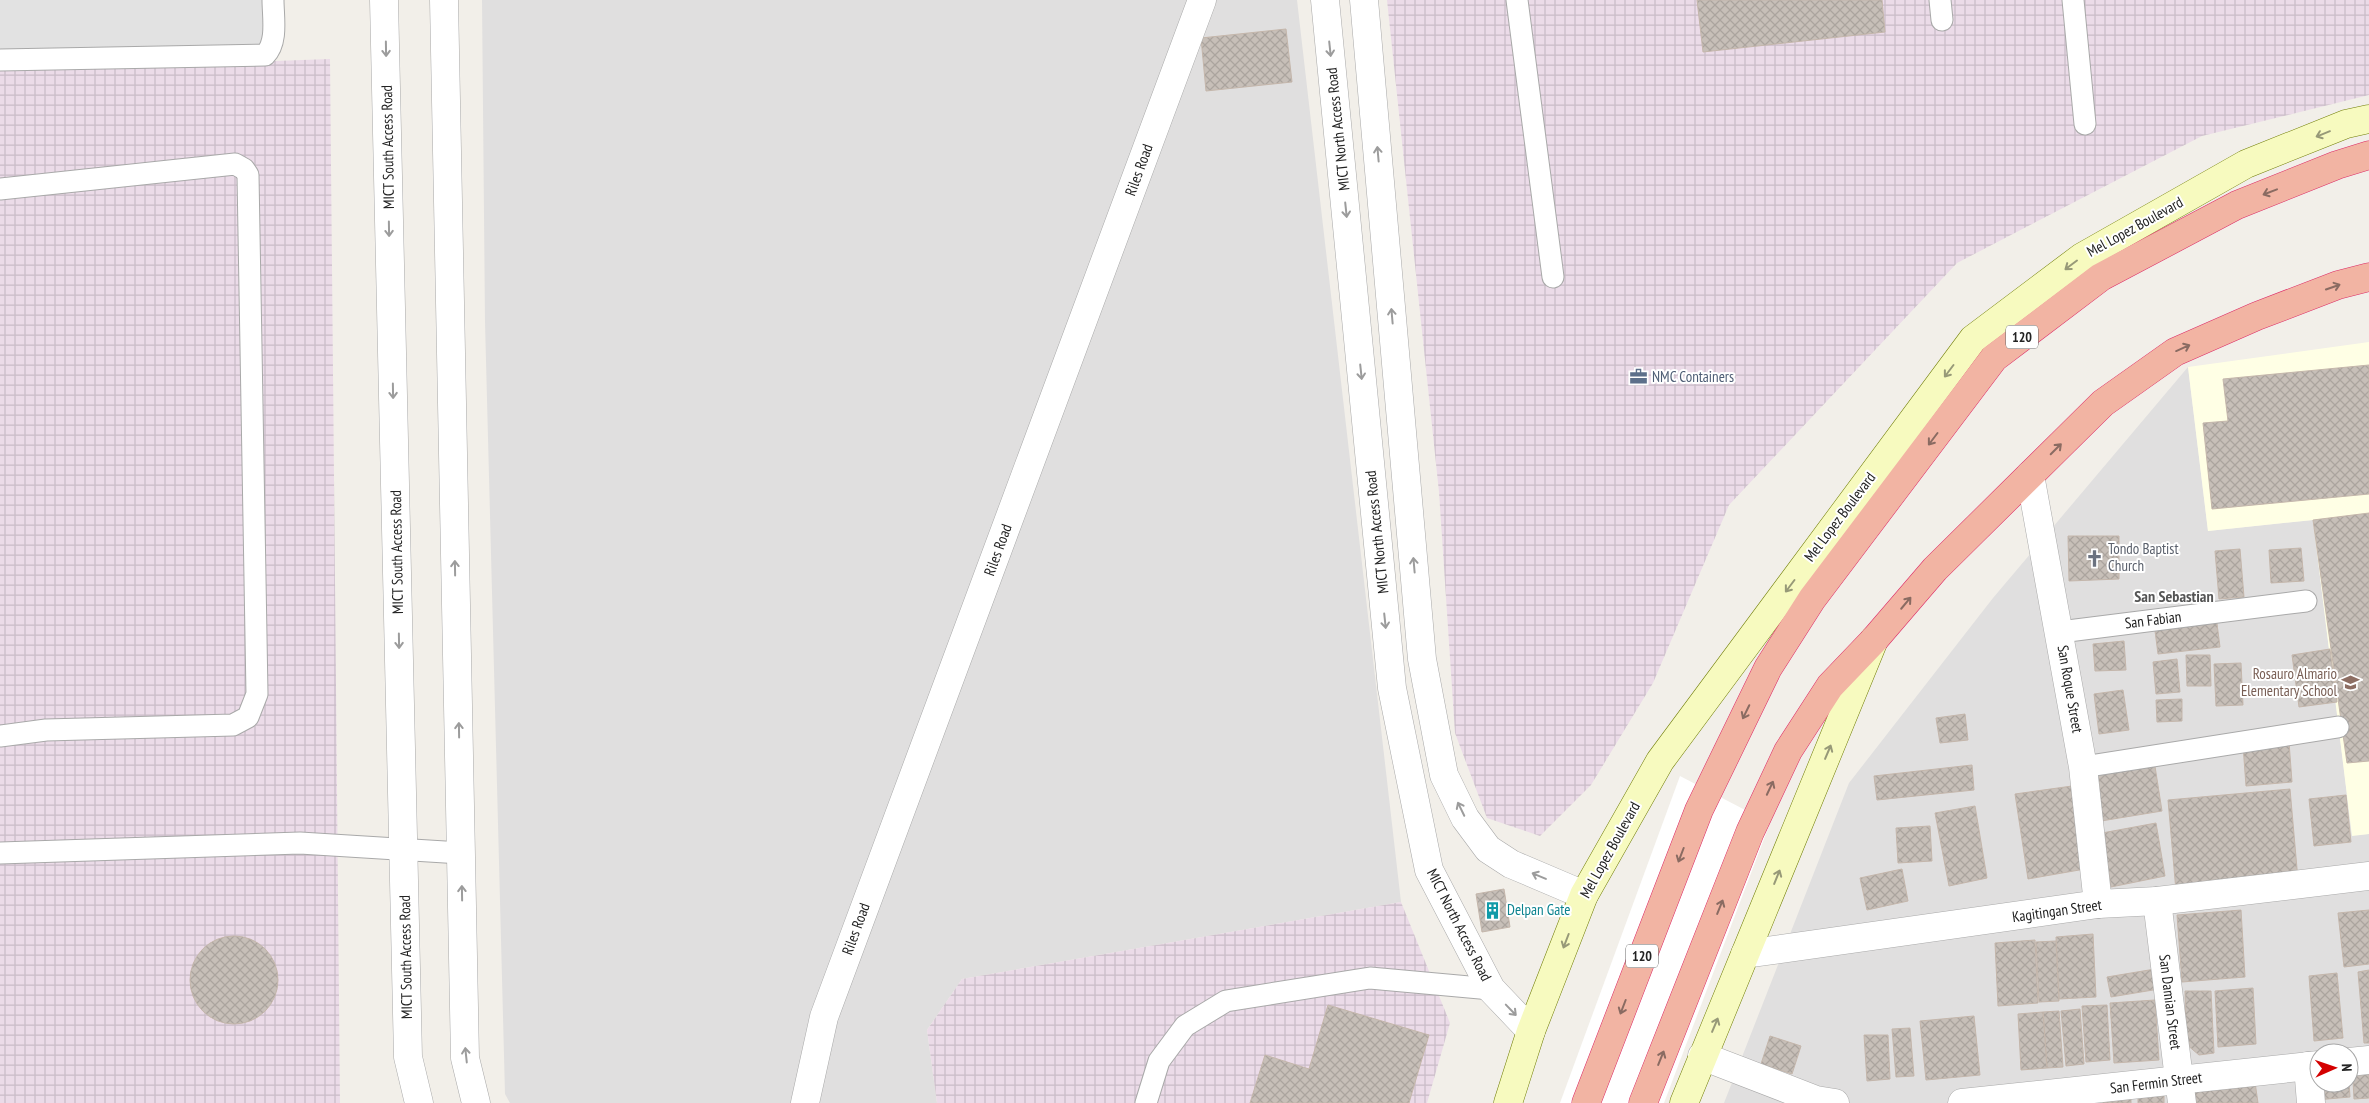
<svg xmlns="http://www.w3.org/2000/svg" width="2369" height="1103" font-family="'PT Sans Narrow',sans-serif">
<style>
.residential{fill:#e0dfdf;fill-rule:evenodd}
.industrial{fill:url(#industrial-grid)}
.education{fill:#ffffe5}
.parking{fill:#e2e2e2}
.pier{fill:#fff}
.building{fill:url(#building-cross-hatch);stroke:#c4b6ab}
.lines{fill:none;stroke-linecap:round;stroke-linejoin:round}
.service-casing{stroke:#a9a9a9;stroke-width:23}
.pedestrian-casing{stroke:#a9a9a9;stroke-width:29}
.minor-casing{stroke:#a9a9a9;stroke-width:29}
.secondary-casing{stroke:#707d05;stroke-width:29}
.trunk-casing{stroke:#dc2a67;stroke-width:29}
.service{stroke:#fff;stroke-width:21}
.pedestrian{stroke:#fff;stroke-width:28}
.minor{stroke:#fff;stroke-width:28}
.secondary{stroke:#f7fabf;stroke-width:28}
.trunk{stroke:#f2b4a3;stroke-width:28}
.oneway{stroke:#9c9c9c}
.oneway2{stroke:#979978}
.oneway3{stroke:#8a6b62}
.labels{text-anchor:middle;stroke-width:4;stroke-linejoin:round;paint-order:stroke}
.shield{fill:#fff;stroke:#646464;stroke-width:1}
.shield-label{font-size:14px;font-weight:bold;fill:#222}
.street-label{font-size:15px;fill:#222;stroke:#fff}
.service-label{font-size:15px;fill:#4e5e75;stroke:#fff;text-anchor:start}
.worship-label{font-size:15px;fill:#5b616d;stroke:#fff;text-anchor:start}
.education-label{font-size:15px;fill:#785e54;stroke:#fff;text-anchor:end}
.culture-label{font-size:15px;fill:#0d838f;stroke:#fff;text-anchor:start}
.neighbourhood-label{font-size:16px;font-weight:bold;fill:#555;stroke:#fff}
</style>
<defs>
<pattern id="industrial-grid" width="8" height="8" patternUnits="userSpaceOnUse" patternTransform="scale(1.25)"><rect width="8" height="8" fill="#ebdbe8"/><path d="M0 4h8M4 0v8" fill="none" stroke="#c9bcc7"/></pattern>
<pattern id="building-cross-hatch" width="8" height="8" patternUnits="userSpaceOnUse" patternTransform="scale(1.25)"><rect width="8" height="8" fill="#c7bfb8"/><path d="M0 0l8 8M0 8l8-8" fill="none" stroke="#aba49e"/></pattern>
</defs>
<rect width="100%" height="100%" fill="#f2efe9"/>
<g class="residential">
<path d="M482 0H1297L1401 902 962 979 927 1030 937 1103H510L505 1094 485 322Z"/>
<path d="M2188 367 2208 531 2313 520 2352 835 2369 834V1103H1724L1849 783 1993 598ZM2319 1053H2349V1083H2319Z"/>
</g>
<g class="industrial">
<path d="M1387 0H2369V95L2202 136 1957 263 1729 505 1653 683 1591 785 1540 836 1487 818 1455 733 1439 492Z"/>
<path d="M330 59 340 1103H0V71Z"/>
<path d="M1401 902 1450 1023 1427 1103H937L927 1030 962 979Z"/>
</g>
<path class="education" d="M2369 342V834L2352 836 2313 520 2208 531 2188 367Z"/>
<path class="parking" d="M0 0H265L268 52 0 60Z"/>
<path class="pier" d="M1680 776 1770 823 1664 1103H1560Z"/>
<g class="building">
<path d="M1697 0H1882L1885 32 1703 52Z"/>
<path d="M1286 29 1292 82 1206 91 1201 38Z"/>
<path d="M2369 365V494L2212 509 2203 423 2228 421 2223 379Z"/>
<path d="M2369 513V761L2347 763 2313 520Z"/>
<path d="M2068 536H2119V579L2069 581Z"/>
<path d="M2301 548 2304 581 2271 583 2269 550Z"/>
<path d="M2240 549 2244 597 2219 599 2215 551Z"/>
<path d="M2216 616 2220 647 2158 654 2154 623Z"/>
<path d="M2124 641 2126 670 2095 671 2093 644Z"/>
<path d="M2330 649 2337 702 2299 707 2292 655Z"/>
<path d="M2186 655H2210L2211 686H2187Z"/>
<path d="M2177 659 2180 692 2156 694 2153 662Z"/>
<path d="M2241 663 2243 705 2216 706 2214 664Z"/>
<path d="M2123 690 2129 730 2099 734 2094 694Z"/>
<path d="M2182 699V721L2157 722 2156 700Z"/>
<path d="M1965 714 1968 740 1940 743 1936 718Z"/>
<path d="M2289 742 2292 782 2246 786 2243 745Z"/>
<path d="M2154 760 2162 811 2101 821 2093 769Z"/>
<path d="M1972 765 1974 790 1877 800 1874 776Z"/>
<path d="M2072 786 2085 869 2028 879 2015 794Z"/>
<path d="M2290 789 2298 880 2176 891 2168 800Z"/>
<path d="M2346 795 2351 842 2314 846 2309 799Z"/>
<path d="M1975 806 1987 878 1949 886 1935 813Z"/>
<path d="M2156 823 2165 876 2111 887 2102 833Z"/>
<path d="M1930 826 1932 861 1898 863 1896 828Z"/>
<path d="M1902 869 1908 901 1867 910 1860 878Z"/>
<path d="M1504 889 1510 927 1482 932 1476 894Z"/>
<path d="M2241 910 2245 977 2182 982 2177 915Z"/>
<path d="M2369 910V964L2344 967 2338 913Z"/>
<path d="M2093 934 2096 997 2059 999 2056 937Z"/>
<circle cx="234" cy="980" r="44"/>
<path d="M2035 940 2038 1003 1998 1006 1995 943Z"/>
<path d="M2056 941 2059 1001 2039 1002 2036 942Z"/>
<path d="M2155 969 2159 989 2111 997 2107 977Z"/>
<path d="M2369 970V1043H2364L2358 972Z"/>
<path d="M2337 973 2343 1038 2314 1041 2309 976Z"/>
<path d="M2253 988 2256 1044 2218 1047 2215 991Z"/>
<path d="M2185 991H2211L2214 1053 2199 1055 2186 1044Z"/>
<path d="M2155 1000 2159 1060 2114 1063 2110 1003Z"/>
<path d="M1328 1005 1429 1035 1409 1103H1250L1265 1055 1309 1069Z"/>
<path d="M2107 1005 2110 1060 2086 1062 2082 1006Z"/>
<path d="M2080 1009 2084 1064 2066 1066 2061 1011Z"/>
<path d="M2059 1011 2063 1067 2047 1068 2043 1012Z"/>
<path d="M2043 1012 2047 1068 2021 1070 2018 1014Z"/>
<path d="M1974 1016 1980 1075 1926 1080 1920 1021Z"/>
<path d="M1910 1028 1914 1076 1896 1077 1892 1029Z"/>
<path d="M1864 1035H1888L1890 1079 1867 1081Z"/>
<path d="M1770 1036 1801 1046 1792 1074 1761 1064Z"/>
<path d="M2369 1062V1098L2354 1099 2352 1063Z"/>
<path d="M2255 1082 2258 1103H2196L2194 1090Z"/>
<path d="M2349 1082 2350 1097 2316 1100 2319 1083Z"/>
<rect x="2138" y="1094" width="26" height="9"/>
<path d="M2131 1097V1103H2103V1100Z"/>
</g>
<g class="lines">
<defs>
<g id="service">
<path d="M1517 0 1553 277"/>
<path d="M1940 0 1942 20"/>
<path d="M2073 0 2085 124"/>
<path d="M0 60 265 55C278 42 273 17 273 0"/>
<path d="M0 189 235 164 244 169 248 175 257 694 248 717 233 725 46 730 0 736"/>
<path d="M2060 632 2306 601"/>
<path d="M2083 767 2338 727"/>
<path d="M0 853 300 843 461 853"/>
<path d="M1146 1103 1159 1061 1185 1026 1226 1001 1370 978 1491 989"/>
</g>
<g id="pedestrian">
<path d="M2157 901 2182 1103"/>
<path d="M1702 1056 1816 1100 1835 1103"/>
<path d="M2349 1062 2369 1060"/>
<path d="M2308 1066 2311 1103"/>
<path d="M1962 1103 2319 1065"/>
</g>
<g id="minor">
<path d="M384 0 408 1057 419 1103"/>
<path d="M444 0 465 1058 476 1103"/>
<path d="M1325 0 1392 688 1429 870 1491 989 1531 1031"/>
<path d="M1364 0 1422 659 1444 775 1465 818 1488 849 1511 864 1584 895"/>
<path d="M2030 475 2083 767 2098 904"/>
<path d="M1745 954 2098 904 2157 901 2369 876"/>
<path d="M805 1103 824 1017 1202 0"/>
</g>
<g id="secondary">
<path d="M1508 1103 1531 1031 1584 895 1660 761 1973 339 2082 257 2246 164 2346 124 2369 119"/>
<path d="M1684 1103 1874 640"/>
</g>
<g id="trunk">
<path d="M1586 1103 1699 810 1768 668 1812 599 1994 358 2101 277 2237 205 2337 165 2369 155"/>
<path d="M1643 1103 1750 832 1788 751 1830 686 1874 640 1935 569 2103 403 2175 352 2257 316 2338 285 2369 277"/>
</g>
</defs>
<use href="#service" class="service-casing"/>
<use href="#pedestrian" class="pedestrian-casing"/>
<use href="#minor" class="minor-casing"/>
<use href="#secondary" class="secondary-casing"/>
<use href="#trunk" class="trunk-casing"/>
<use href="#service" class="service"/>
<use href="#pedestrian" class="pedestrian"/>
<use href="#minor" class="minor"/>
<use href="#secondary" class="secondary"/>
<use href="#trunk" class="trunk"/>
</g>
<defs><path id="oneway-shaft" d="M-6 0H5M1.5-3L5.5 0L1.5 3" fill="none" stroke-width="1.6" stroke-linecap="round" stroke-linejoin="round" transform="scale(1.25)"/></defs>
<g class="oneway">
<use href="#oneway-shaft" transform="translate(386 49) rotate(89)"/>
<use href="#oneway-shaft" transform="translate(1330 49) rotate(84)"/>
<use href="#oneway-shaft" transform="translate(1378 154) rotate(-95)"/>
<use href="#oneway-shaft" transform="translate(1346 210) rotate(84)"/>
<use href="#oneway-shaft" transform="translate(389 229) rotate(89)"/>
<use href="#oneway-shaft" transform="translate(1392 316) rotate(-95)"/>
<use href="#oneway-shaft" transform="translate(1361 372) rotate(84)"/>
<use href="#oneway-shaft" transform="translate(393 391) rotate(89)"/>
<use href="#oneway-shaft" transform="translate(1414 565) rotate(-95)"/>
<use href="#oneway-shaft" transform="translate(455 568) rotate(-91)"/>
<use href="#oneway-shaft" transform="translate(1385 621) rotate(84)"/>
<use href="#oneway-shaft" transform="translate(399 641) rotate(89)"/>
<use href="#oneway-shaft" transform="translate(459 730) rotate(-91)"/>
<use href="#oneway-shaft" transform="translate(1461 809) rotate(-116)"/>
<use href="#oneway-shaft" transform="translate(1539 876) rotate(-157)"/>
<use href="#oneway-shaft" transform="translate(462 893) rotate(-91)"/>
<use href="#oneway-shaft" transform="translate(1511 1010) rotate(46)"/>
<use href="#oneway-shaft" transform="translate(466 1055) rotate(-96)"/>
</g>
<g class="oneway2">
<use href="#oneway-shaft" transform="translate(2323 134) rotate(158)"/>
<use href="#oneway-shaft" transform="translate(2071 265) rotate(143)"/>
<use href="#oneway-shaft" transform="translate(1949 371) rotate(127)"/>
<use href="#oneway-shaft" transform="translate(1790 586) rotate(127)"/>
<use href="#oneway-shaft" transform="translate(1828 752) rotate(-67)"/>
<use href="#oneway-shaft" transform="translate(1777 877) rotate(-68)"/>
<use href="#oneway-shaft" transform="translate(1566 941) rotate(111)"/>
<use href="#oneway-shaft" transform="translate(1715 1025) rotate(-67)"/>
</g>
<g class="oneway3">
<use href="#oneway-shaft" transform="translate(2270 192) rotate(159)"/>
<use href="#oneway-shaft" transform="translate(2333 287) rotate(-19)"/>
<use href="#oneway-shaft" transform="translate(2183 348) rotate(-24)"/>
<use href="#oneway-shaft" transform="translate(1933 439) rotate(127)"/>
<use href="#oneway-shaft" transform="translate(2056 449) rotate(-45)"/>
<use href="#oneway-shaft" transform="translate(1906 603) rotate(-50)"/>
<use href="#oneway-shaft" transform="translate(1746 712) rotate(116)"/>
<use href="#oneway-shaft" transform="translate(1770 788) rotate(-65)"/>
<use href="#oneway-shaft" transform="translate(1681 855) rotate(111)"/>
<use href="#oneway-shaft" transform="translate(1720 907) rotate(-68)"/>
<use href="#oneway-shaft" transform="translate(1623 1007) rotate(111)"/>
<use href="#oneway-shaft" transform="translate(1661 1058) rotate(-68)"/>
</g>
<defs>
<symbol id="office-bare" viewBox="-9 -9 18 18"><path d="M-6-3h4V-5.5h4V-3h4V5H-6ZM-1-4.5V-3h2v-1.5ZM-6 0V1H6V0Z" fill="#5c6f8a" stroke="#fff" stroke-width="2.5" paint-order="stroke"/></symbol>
<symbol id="church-bare" viewBox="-9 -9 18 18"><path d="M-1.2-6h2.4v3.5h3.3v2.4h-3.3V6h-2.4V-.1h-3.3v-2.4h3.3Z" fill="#6b7280" stroke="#fff" stroke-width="2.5" paint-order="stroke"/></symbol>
<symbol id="school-bare" viewBox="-9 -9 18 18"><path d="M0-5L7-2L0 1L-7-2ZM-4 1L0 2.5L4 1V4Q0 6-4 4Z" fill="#8d6e63" stroke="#fff" stroke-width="2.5" paint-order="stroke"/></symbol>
<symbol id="building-bare" viewBox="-9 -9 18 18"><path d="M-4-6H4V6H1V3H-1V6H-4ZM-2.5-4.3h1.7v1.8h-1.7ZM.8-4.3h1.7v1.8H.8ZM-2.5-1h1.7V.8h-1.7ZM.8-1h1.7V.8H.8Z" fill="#0f9aa8" stroke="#fff" stroke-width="2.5" paint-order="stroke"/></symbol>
</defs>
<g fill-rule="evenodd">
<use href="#office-bare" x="1626" y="364" width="25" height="25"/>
<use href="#church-bare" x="2082" y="546" width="25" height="25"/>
<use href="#school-bare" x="2338" y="670" width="25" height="25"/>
<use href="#building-bare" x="1480" y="898" width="25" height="25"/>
</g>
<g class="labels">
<g class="shield">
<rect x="2006" y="325.5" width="32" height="23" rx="4"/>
<rect x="1626" y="944.5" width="32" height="23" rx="4"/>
</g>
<g class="shield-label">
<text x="2022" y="342">120</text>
<text x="1642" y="961">120</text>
</g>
<g class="street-label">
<text transform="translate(1338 129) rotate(-96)" y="5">MICT North Access Road</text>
<text transform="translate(388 147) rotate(-91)" y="5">MICT South Access Road</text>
<text transform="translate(1139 170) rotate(-70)" y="5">Riles Road</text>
<text transform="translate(2135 227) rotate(-29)" y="5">Mel Lopez Boulevard</text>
<text transform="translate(1840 517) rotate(-53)" y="5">Mel Lopez Boulevard</text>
<text transform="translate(1377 532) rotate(-96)" y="5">MICT North Access Road</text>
<text transform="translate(998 550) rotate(-70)" y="5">Riles Road</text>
<text transform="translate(397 552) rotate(-91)" y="5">MICT South Access Road</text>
<text transform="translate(2153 620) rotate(-7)" y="5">San Fabian</text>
<text transform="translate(2070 689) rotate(80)" y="5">San Roque Street</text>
<text transform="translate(1610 850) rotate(-61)" y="5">Mel Lopez Boulevard</text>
<text transform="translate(2057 911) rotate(-8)" y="5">Kagitingan Street</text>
<text transform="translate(1459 925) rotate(63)" y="5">MICT North Access Road</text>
<text transform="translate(856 929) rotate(-70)" y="5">Riles Road</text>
<text transform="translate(406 957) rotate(-91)" y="5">MICT South Access Road</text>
<text transform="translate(2170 1002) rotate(83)" y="5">San Damian Street</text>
<text transform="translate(2156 1083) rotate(-7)" y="5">San Fermin Street</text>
</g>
<g class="service-label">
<text x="1652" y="382">NMC Containers</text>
</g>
<g class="worship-label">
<text x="2108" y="554">Tondo Baptist<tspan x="2108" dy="17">Church</tspan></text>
</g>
<g class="education-label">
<text x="2337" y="679">Rosauro Almario<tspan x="2337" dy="17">Elementary School</tspan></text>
</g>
<g class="culture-label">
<text x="1507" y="915">Delpan Gate</text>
</g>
<g class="neighbourhood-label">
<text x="2174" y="602">San Sebastian</text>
</g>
</g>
<g transform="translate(2334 1068) rotate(88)"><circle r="24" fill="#ffffff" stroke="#a7a7a7"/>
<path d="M0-4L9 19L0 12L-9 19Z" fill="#d40000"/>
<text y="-8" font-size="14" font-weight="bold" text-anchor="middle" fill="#222222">N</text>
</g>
</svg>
